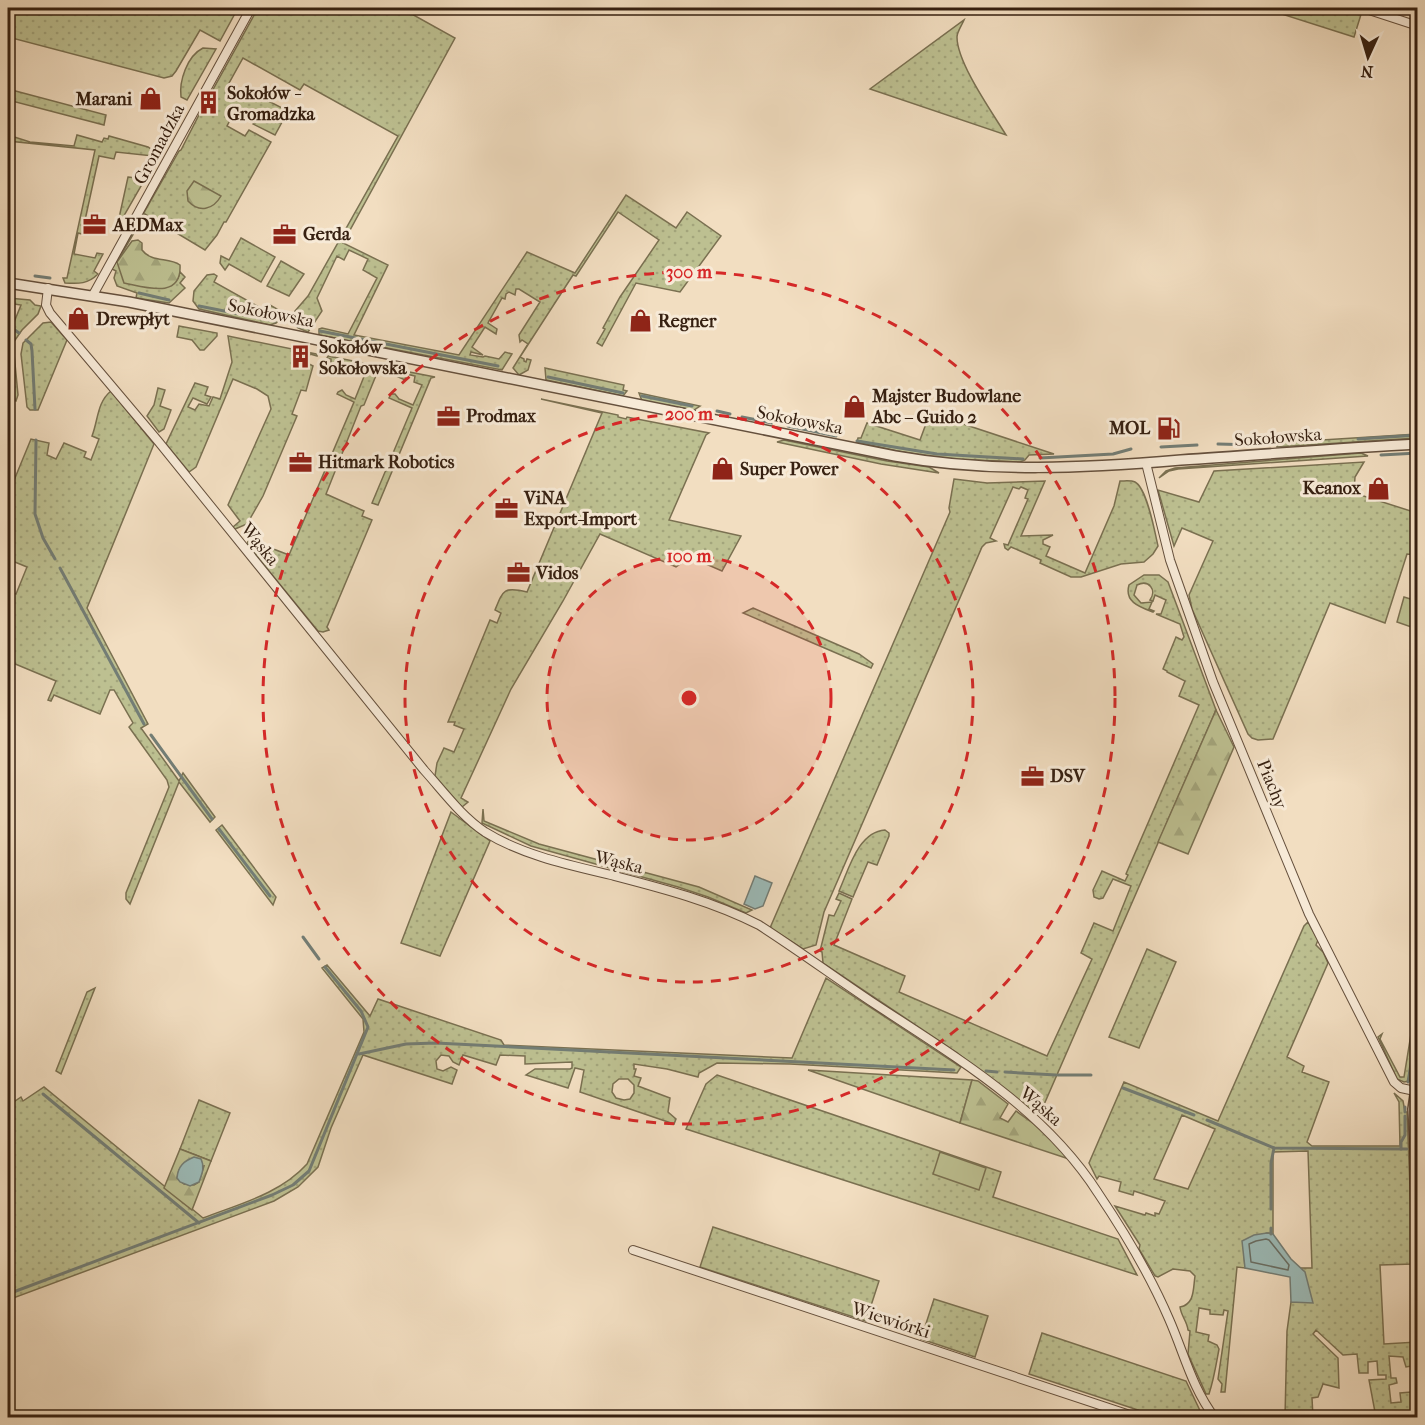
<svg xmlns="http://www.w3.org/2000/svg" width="1425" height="1425" font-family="'IM FELL French Canon',serif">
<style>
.grass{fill:url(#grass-dots);stroke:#7a7051;stroke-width:1.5;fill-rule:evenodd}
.forest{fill:url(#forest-firs);stroke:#7a7051;stroke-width:1.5;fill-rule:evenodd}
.pitch{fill:#bdc091;stroke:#7a7051;stroke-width:1.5}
.water{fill:#9cbbb8;stroke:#737d75;stroke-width:1.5}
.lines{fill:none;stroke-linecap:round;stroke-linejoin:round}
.shore{stroke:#696e64;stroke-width:1.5}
.stream{stroke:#737d75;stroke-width:3}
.minor-casing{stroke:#65503d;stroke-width:10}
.tertiary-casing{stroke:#65503d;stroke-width:12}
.minor{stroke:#f7ead7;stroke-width:8}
.tertiary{stroke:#f7ead7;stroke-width:9}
.ring{fill:none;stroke:#d62828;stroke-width:3;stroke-dasharray:10 8}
.labels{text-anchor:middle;stroke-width:6;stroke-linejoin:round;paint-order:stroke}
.poi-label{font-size:18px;font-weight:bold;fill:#362011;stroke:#f7ead7;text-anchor:start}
.street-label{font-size:18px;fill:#362011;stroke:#f7ead7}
.centre{fill:#d62828;stroke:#f7ead7;stroke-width:3}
.ring-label{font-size:18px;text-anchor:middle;font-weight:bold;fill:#d62828;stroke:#f7ead7;stroke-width:6;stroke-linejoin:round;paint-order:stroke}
</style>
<defs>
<pattern id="grass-dots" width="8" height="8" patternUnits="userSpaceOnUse" patternTransform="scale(1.5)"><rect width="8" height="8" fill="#bdc091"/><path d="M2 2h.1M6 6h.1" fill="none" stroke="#a3a57c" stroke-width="1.8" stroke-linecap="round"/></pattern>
<pattern id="forest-firs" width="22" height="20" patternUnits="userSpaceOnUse" patternTransform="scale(1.5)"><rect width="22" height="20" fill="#bdc091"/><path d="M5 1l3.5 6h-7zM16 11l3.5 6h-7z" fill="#a3a57c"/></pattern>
</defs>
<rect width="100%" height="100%" fill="#f2dec1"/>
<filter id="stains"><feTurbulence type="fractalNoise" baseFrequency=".00333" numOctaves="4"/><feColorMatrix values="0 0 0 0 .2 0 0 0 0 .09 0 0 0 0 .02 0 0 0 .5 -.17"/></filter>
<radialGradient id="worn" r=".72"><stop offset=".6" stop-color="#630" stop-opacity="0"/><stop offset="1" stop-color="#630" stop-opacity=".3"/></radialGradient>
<g class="grass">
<path d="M8 8H238L220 41 200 30 176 71 172 76 164 78 8 37Z"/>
<path d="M258 8H401L455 38 343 243 388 265 354 335 459 355 527 252 575 273 626 195 676 228 687 212 721 236 680 292 636 283 602 346 597 343 605 329 603 328 620 297 659 240 618 212 576 276 573 275 520 357 524 359V361L526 362 527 359 531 360 528 370 519 375 513 368 528 344 522 340 520 342 519 335 540 302 519 289H516L515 295 509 292 506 294 505 299 502 298 488 323 497 329 496 334 485 327 472 347 483 355 471 352 470 355 483 357 485 356 499 359 505 352 512 354 502 370 319 335V329L322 328 348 334 377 278 363 270 368 259 349 250 344 260 337 256 317 298 322 311 308 332 298 328 294 323 295 311 308 296 398 136 304 84 300 90 243 58 228 85 243 93 245 89 288 111 275 135 253 124 256 117 237 107 227 126 245 136 249 130 271 142 226 222H224L217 235 205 250 145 214 117 262 172 285 178 278 180 272 185 277 180 283 185 288 169 303 136 298 137 293 117 286 114 278 116 271 112 269 179 151 181 150 203 107 209 108 214 101 210 95Z"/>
<path d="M1263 8H1363L1354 37Z"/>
<path d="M964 20C962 25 957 32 957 37 957 63 992 112 1006 135L870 89Z"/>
<path d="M203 48 216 49 187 100 181 97C179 81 187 56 203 48Z"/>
<path d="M8 89 106 115 104 125 8 100Z"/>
<path d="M8 135 30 142 74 146 77 135 102 142 104 138 108 139 109 136 148 147 155 152 153 156 116 152 114 159 99 156 82 234 78 233 74 254 95 258 97 253 103 254 94 271 98 274C88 284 79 284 65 283L63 278H67L95 150 8 141Z"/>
<path d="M128 177 145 179 122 219 119 218Z"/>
<path d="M241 238 275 257 261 282 229 264 225 270 220 263 221 256 229 260Z"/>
<path d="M281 261 304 274 289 296 267 286Z"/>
<path d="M214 274 217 276 214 282 266 311 270 305 282 312V318L276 323 270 325 199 309 193 301 194 291 207 275Z"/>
<path d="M8 298 30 300 35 305 41 306 38 314 22 330 13 343 18 395 16 401 8 397V337L21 305 8 303Z"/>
<path d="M51 322 67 340 38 410H30L27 407 21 354 23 343 43 323Z"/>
<path d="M179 326 217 333V336L204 350H200L192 340 177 337Z"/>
<path d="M228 336 317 354V356L310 354 307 363 313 366 306 391 301 390 292 414 297 416 263 496 247 524 235 529 233 527 240 521 228 505 271 409 268 396 257 389 233 379 196 467 189 472 166 444 195 383 208 387 205 395 211 397 207 404 193 398 188 407 195 410 199 404 209 406 213 397 220 399 232 362Z"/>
<path d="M328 356 379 366V368L364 405 361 406 326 494 364 511 362 516 372 520 327 627 329 630 323 632 318 631 247 544 251 534 255 535 263 545 289 555 354 402 337 394 338 392 342 390 346 395 355 399 365 374 364 372 331 365V359L327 358Z"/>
<path d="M545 368 624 385 623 390 627 391 623 396 546 380Z"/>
<path d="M394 369 435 377 431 378 378 505 372 503 412 408 389 398 391 394H395L399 399 413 405 422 385 414 382 415 376 406 374 405 380 396 376Z"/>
<path d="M158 388 165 390 160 406 171 410 164 429 159 432 147 416 154 405Z"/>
<path d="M111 391 154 444 87 608 148 724 141 728 179 781 183 773 215 817 210 822 179 782 130 904 126 899V893L169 787 167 780 129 727 133 723 114 690H110L100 714 54 695 51 701 48 700 56 681 8 661V591L16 594 27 567 10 560 8 564V495L31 439 49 443 47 455 56 459 64 443 86 452 84 457 91 460 99 439 92 436C98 421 97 402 111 391Z"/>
<path d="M639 393 700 406 694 410 642 401Z"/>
<path d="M541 399 618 415V417L626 419 627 417 709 433 706 435 669 520 741 536 722 571 690 557 676 567 600 534 563 601 511 689 461 798 468 802 462 807 435 776 437 763 444 748 454 752 464 729 454 725 455 722H448L490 620 497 623 501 613 495 610C503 590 504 586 527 592L602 413Z"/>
<path d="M930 413 1054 454 1029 455 1025 460 1020 462 946 459 897 451 857 442 858 438H861L867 423 920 440Z"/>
<path d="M1417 434V438L1277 447V439L1290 442Z"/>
<path d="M784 440 887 461 929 467 939 473 881 464 777 442Z"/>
<path d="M1361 453 1368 456 1178 469 1169 471 1159 478 1166 471 1175 468Z"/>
<path d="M1364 462 1355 477 1354 493 1417 513V540L1414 552 1417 553V555L1407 554 1385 623 1330 603 1273 739 1258 740 1252 738 1248 734 1192 609 1189 595 1213 541 1182 528 1174 546 1158 490 1199 502 1214 471Z"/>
<path d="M954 479 987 483 1045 481 1021 536 1053 535 1043 540V544L1050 547 1046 556 1085 573 1114 506 1120 481C1125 481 1131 480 1135 482 1147 488 1155 533 1158 546L1153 554 1144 562 1121 564 1081 577H1071L1040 563 1041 560 1011 547 1008 550 1005 548 1004 544 1008 545 1028 499 1025 498 1028 490 1021 487 1019 489 1013 487 990 538 996 541 986 543 982 547 824 912 816 945 803 949 770 928 950 512 949 508Z"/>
<path d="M1144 575H1159L1168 582 1216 710 1039 1116 956 1052 823 963 822 952 820 951 829 915 834 916 841 901 836 899 839 893 852 899 834 945 905 976 899 992 1047 1056 1092 959 1081 953 1094 923 1113 931 1131 886 1113 879 1103 898 1099 899 1094 897 1093 890 1102 871 1125 881 1128 875 1126 874 1199 705 1179 696 1185 681 1167 672V671L1163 669 1176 637 1182 640 1184 637 1180 624 1156 614H1161L1166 600 1155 595 1153 601 1150 600C1157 590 1149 579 1137 585L1134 595 1141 603 1152 602 1149 609 1154 611 1153 612C1140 607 1124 602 1129 585Z"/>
<path d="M753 608 859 654 873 664 871 668 743 613Z"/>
<path d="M483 809 484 821 539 844 699 887 752 910 746 913 708 897 678 887 531 846 482 823Z"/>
<path d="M451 812 490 841 440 956 401 943Z"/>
<path d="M222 825 276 897 273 905 216 830Z"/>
<path d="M885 830 889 833V836L877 865 868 862 853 897 839 891C849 869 858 832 885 830Z"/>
<path d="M1308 922 1318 940 1316 945 1323 952 1328 963 1287 1057 1304 1066 1302 1072 1329 1082 1307 1142 1312 1146H1400L1399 1102 1394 1093 1403 1101 1405 1112H1407L1413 1264 1380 1265 1384 1344 1417 1342V1365L1406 1367 1403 1357 1389 1356 1391 1378H1396L1397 1383 1389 1385 1391 1403 1401 1402 1400 1393 1411 1392 1413 1415H1404V1417H1365V1414L1375 1412 1369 1380 1386 1379V1375H1378L1377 1361 1368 1362V1373H1359L1357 1354 1343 1355 1316 1330 1313 1334 1338 1358 1339 1388 1323 1384 1318 1397 1312 1398 1313 1417H1309L1308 1411 1299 1414 1298 1417H1285L1287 1331 1291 1302H1312L1300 1268H1312L1308 1151 1273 1152V1234L1267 1233 1243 1241 1245 1268 1237 1267 1225 1392H1221L1222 1384 1218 1379 1228 1311 1224 1310 1223 1315 1210 1314V1310L1199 1308 1196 1332 1209 1335 1208 1341 1217 1345 1219 1349C1216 1365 1214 1379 1209 1394H1206L1188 1354 1190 1331 1188 1330C1187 1321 1181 1316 1180 1307 1195 1304 1193 1289 1195 1276L1190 1271 1173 1269 1158 1277 1155 1276 1139 1249 1140 1245 1115 1206 1145 1215 1146 1213 1155 1216V1213L1159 1214 1165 1201 1134 1191 1133 1195 1119 1191 1121 1182 1099 1176 1097 1179 1089 1163 1124 1082 1218 1121 1304 926ZM1182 1115 1215 1129 1188 1189 1154 1179Z"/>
<path d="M1147 949 1176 962 1139 1048 1109 1037Z"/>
<path d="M327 965 370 1016 378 999 501 1040 504 1045 792 1058 826 978 961 1067 957 1073 790 1064 717 1063 699 1073 698 1077 667 1069 634 1064V1069H636L634 1076 641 1078 638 1086 670 1098 668 1112 676 1119 674 1124 580 1092 584 1070 575 1068 568 1088 526 1075 535 1069H570L572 1068V1062L525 1064V1056L500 1055 496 1065 463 1055 459 1065 453 1062 449 1056 441 1055 436 1061 437 1069 443 1071 451 1067 457 1070 452 1084 363 1055 331 1128 318 1167 298 1187 274 1201 8 1300V1106L21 1097 23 1101 44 1087 203 1218C239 1204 280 1194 307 1164L364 1032 363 1019 322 968ZM619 1079H628L634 1085V1093L630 1099 624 1100 616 1098 612 1092 613 1084Z"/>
<path d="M95 988 61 1074 56 1071 87 992Z"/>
<path d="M1417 997V1031L1409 1081 1404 1082 1397 1079 1378 1037 1382 1034 1380 1039 1400 1077H1404Z"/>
<path d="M808 1070 972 1080 960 1123Z"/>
<path d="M717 1075 1001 1172 993 1197 1118 1239 1137 1275 686 1129 706 1084Z"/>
<path d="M199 1100 230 1113 211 1161 180 1149Z"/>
<path d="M713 1227 879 1281 866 1321 700 1267Z"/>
<path d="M934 1299 988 1316 975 1357 921 1339Z"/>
<path d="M1042 1333 1186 1381 1203 1417H1159L1029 1374Z"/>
</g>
<g class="forest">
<path d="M194 181 221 196C213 210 199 213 188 201L187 191Z"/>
<path d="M138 240 142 243V250C152 263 168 257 180 265 182 300 145 287 124 283L117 262 132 241Z"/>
<path d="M1216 710 1234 747 1188 854 1158 842Z"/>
<path d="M972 1080 978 1081 1008 1104 1000 1118 1008 1122 1016 1111 1034 1124 1072 1160 960 1123Z"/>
<path d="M180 1149 211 1161 192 1210 164 1188ZM204 1166 199 1182 194 1185 184 1184 177 1178 179 1170Z"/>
</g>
<g class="pitch">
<path d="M1404 597 1417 601V629L1397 622Z"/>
<path d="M940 1152 986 1168 979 1190 933 1174Z"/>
</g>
<g class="water">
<path d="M755 876 772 883 763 906 755 909 744 904Z"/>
<path d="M194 1157 201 1159C205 1167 202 1174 199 1182L190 1186 180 1182 177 1178C178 1166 184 1161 194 1157Z"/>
<path d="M1267 1233 1273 1234 1291 1259 1305 1272 1313 1303 1291 1302 1290 1277 1245 1268 1242 1241 1254 1235Z"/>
</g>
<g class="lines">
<path class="shore" d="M1266 1239 1269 1240 1289 1265 1288 1270 1251 1262 1249 1244 1256 1241Z"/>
<g class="stream">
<path d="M8 273H13"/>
<path d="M35 276 50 278"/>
<path d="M139 293 169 300"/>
<path d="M199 306 275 321"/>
<path d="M298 326 308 328"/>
<path d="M12 328 19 333"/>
<path d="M320 331 498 366"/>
<path d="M26 340 31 344 32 351 35 409"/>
<path d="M548 377 623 393"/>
<path d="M642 396 692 406"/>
<path d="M717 411 730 414"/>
<path d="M742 417 772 423"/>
<path d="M788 426 836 436"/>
<path d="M1358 439 1418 435"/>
<path d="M36 440 35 514 43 538 55 559"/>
<path d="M857 441 937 454 1023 459"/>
<path d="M1218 444 1256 445"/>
<path d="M1161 447 1197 445"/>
<path d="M1381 455 1418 453"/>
<path d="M1040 458 1113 454 1131 449"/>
<path d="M60 568 144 724"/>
<path d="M151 735 212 819"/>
<path d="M219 829 270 896"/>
<path d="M303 937 319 959"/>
<path d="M359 1054 406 1044 436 1043 954 1070"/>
<path d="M986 1071 997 1072"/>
<path d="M1005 1072 1056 1075"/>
<path d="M1058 1075H1091"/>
<path d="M1408 1082 1418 1022"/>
<path d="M1123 1088 1194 1115"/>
<path d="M43 1094 199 1223"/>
<path d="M1405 1112V1107"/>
<path d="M1207 1120 1274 1148 1407 1149"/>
<path d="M1401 1149V1142L1405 1135V1116"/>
<path d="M1271 1209V1163L1274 1148"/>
<path d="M1271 1234V1228"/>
<path d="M8 1294 272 1195 293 1185 309 1171 368 1027 361 1011 325 967"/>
</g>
<defs>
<g id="minor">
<path d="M1369 10 1418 26"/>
<path d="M48 288 46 305 50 313 158 441 424 770C443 791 461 816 485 832 522 855 569 865 611 875 661 888 712 901 759 925 798 950 836 978 875 1004 957 1058 1044 1109 1098 1193 1125 1233 1150 1275 1169 1319 1184 1353 1192 1388 1215 1418"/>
<path d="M93 295 251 8"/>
<path d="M1146 463 1170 560 1213 682 1309 914 1394 1082 1401 1088 1415 1091"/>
<path d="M633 1250 1139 1418"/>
</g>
<g id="tertiary">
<path d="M8 283 129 302 895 456C990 473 1086 468 1181 460 1260 455 1339 448 1418 444"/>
<path d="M1418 1073 1413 1109 1418 1211"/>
</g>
</defs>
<use href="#minor" class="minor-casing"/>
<use href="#tertiary" class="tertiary-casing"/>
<use href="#minor" class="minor"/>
<use href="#tertiary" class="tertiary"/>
</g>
<circle cx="689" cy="698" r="142" fill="#d62828" fill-opacity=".12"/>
<g class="ring">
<circle cx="689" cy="698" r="142"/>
<circle cx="689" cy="698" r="284"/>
<circle cx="689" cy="698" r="426"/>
</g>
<defs>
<symbol id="shop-bare" viewBox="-9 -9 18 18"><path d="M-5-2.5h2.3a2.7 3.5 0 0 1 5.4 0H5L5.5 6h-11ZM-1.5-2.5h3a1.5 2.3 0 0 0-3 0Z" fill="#8f2418" stroke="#f7ead7" stroke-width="2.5" paint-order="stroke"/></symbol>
<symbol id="building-bare" viewBox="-9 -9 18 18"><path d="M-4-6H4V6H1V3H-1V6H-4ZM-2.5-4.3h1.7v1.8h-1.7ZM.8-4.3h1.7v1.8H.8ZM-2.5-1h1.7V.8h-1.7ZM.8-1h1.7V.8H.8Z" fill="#8f2418" stroke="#f7ead7" stroke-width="2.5" paint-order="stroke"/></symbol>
<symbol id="office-bare" viewBox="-9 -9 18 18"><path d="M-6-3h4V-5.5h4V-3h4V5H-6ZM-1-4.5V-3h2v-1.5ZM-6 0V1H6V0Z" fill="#8f2418" stroke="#f7ead7" stroke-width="2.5" paint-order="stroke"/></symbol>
<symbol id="fuel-bare" viewBox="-9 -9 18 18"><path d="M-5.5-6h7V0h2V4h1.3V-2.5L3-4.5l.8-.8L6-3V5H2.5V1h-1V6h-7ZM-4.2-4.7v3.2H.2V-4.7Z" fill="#8f2418" stroke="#f7ead7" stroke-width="2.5" paint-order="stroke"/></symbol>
</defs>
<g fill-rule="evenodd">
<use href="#shop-bare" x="134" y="82" width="33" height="33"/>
<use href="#building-bare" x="192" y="86" width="33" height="33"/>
<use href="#office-bare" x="78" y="208" width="33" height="33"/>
<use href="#office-bare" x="268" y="218" width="33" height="33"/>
<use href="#shop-bare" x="62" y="302" width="33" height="33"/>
<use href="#shop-bare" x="624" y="304" width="33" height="33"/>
<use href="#building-bare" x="284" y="340" width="33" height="33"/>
<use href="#shop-bare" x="838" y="390" width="33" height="33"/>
<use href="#office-bare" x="432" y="400" width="33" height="33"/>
<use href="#fuel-bare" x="1152" y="412" width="33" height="33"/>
<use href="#office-bare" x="284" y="446" width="33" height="33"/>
<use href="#shop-bare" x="706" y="452" width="33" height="33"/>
<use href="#shop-bare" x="1362" y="472" width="33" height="33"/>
<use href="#office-bare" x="490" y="492" width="33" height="33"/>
<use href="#office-bare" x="502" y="556" width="33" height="33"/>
<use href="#office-bare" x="1016" y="760" width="33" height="33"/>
</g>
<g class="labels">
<g class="poi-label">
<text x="227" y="99">Sokołów -<tspan x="227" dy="21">Gromadzka</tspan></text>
<text x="132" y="105" text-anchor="end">Marani</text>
<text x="113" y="231">AEDMax</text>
<text x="303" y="240">Gerda</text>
<text x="96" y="325">Drewpłyt</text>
<text x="658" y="327">Regner</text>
<text x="319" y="353">Sokołów<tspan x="319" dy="21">Sokołowska</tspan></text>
<text x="872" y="402">Majster Budowlane<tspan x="872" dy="21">Abc – Guido 2</tspan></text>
<text x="466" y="422">Prodmax</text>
<text x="1150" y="434" text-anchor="end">MOL</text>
<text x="318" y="468">Hitmark Robotics</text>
<text x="740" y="475">Super Power</text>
<text x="1361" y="494" text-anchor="end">Keanox</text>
<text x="524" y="504">ViNA<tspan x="524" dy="21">Export-Import</tspan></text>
<text x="536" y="579">Vidos</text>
<text x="1050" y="782">DSV</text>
</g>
<g class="street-label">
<text transform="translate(159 144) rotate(-62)" y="6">Gromadzka</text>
<text transform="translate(271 313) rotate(11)" y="6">Sokołowska</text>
<text transform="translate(800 420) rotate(11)" y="6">Sokołowska</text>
<text transform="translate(1278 437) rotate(-4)" y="6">Sokołowska</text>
<text transform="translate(260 544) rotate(51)" y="6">Wąska</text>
<text transform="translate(1272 784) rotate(68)" y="6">Piachy</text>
<text transform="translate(619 862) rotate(14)" y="6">Wąska</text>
<text transform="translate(1041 1106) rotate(41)" y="6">Wąska</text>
<text transform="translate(891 1320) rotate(18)" y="6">Wiewiórki</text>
</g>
</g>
<circle cx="689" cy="698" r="9" class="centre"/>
<g class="ring-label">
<text x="689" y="278">300 m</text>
<text x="689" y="420">200 m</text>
<text x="689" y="562">100 m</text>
</g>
<rect width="1425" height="1425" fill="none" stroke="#f2dec1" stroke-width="30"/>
<rect x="9" y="9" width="1407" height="1407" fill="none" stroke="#362011" stroke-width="3"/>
<rect x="15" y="15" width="1395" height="1395" fill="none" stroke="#362011" stroke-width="1.5"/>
<g transform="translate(1368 57) rotate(184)" stroke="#f7ead7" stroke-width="4.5" paint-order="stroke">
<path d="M0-4.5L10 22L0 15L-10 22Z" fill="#362011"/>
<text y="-9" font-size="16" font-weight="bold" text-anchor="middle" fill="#362011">N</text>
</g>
<rect width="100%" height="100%" filter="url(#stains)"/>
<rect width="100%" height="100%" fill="url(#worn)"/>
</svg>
